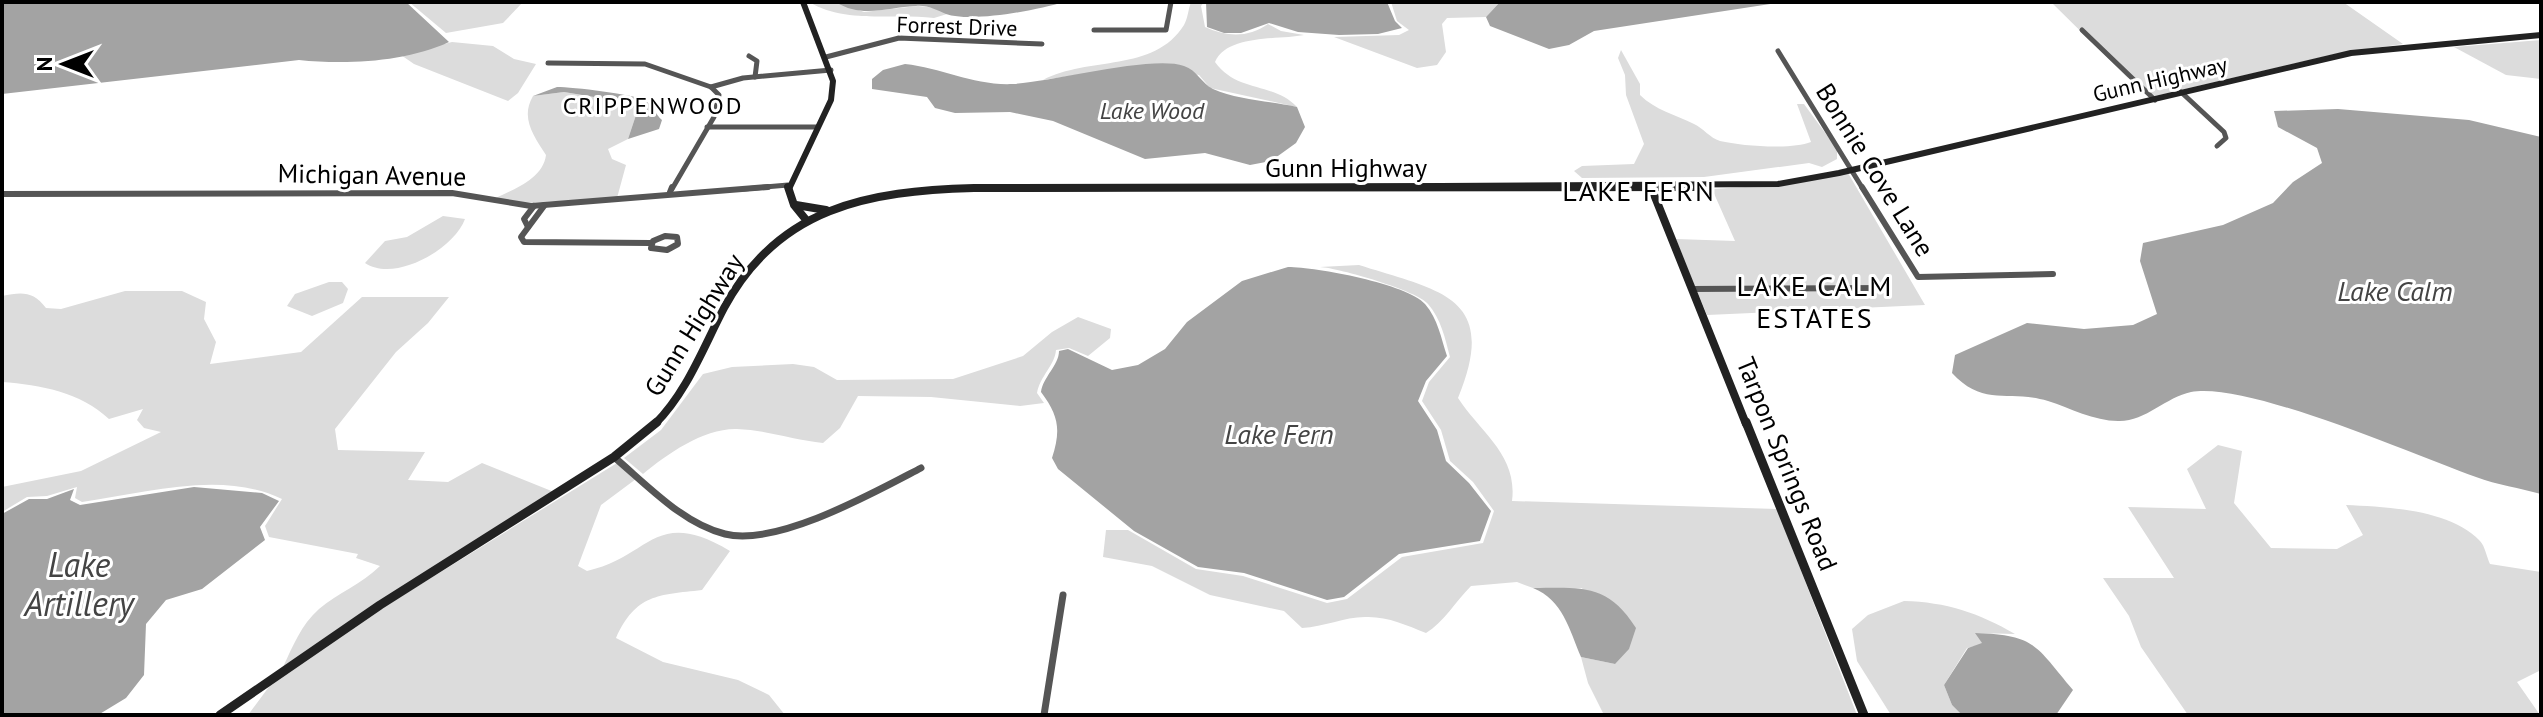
<svg xmlns="http://www.w3.org/2000/svg" width="2543" height="717" font-family="'PT Sans',sans-serif">
<style>
.green{fill:#dcdcdc}
.water{fill:#a3a3a3}
.lines{fill:none;stroke-linecap:round;stroke-linejoin:round}
.street-far2{stroke:#555;stroke-width:5}
.street-far1{stroke:#555;stroke-width:6}
.street{stroke:#555;stroke-width:7}
.secondary-far2{stroke:#222;stroke-width:6}
.secondary-far1{stroke:#222;stroke-width:8}
.secondary{stroke:#222;stroke-width:9}
.labels{text-anchor:middle;stroke-width:6;stroke-linejoin:round;paint-order:stroke}
.far-street-label{font-size:22px;fill:#000;stroke:#fff}
.far-neighbourhood-label{font-size:24px;letter-spacing:2px;fill:#000;stroke:#fff}
.far-water-label{font-size:24px;font-style:italic;fill:#444;stroke:#fff}
.street-label{font-size:26px;fill:#000;stroke:#fff}
.neighbourhood-label{font-size:28px;letter-spacing:2px;fill:#000;stroke:#fff}
.water-label{font-size:28px;font-style:italic;fill:#444;stroke:#fff}
.near-water-label{font-size:34px;font-style:italic;fill:#444;stroke:#fff}
</style>
<rect width="100%" height="100%" fill="#fff"/>
<g class="green">
<path d="M409 2H523L503 23 446 33Z"/>
<path d="M809 2H836L864 12 918 6 938 8 947 14 934 18C893 13 846 24 809 2Z"/>
<path d="M1191 2H1204L1201 6 1205 27C1227 37 1248 38 1268 24L1281 31 1304 35C1280 40 1227 34 1215 62 1237 93 1274 82 1297 107L1210 88 1199 75 1143 65 1043 80C1088 56 1154 73 1184 25 1188 18 1188 10 1191 2Z"/>
<path d="M1391 2H1500L1486 17 1447 18 1442 24 1446 52 1437 65 1417 68 1334 37 1399 35 1409 30 1397 21Z"/>
<path d="M2051 2H2343L2403 44 2339 53 2155 96 2127 77Z"/>
<path d="M2541 40V79L2506 75 2454 47Z"/>
<path d="M452 42 493 46 514 59 536 64 518 93 508 101 414 64 401 55Z"/>
<path d="M1621 50 1640 84V95C1655 110 1676 115 1694 124 1703 128 1710 138 1720 141 1742 146 1791 150 1811 142L1797 104H1804L1837 149V159L1822 167 1809 163 1704 177 1582 178 1574 171 1582 166 1634 164 1644 144 1626 95 1625 75 1618 58Z"/>
<path d="M564 92 630 103 637 112 628 139 608 149 612 159 626 165 617 198 522 203 496 198C514 189 543 179 546 155 534 136 520 118 533 96Z"/>
<path d="M1848 173 1925 305 1707 315 1697 291 1891 290 1889 286 1695 287 1676 239 1735 241 1712 189 1779 185Z"/>
<path d="M443 216 465 219C454 249 395 283 365 263L385 241 407 237Z"/>
<path d="M1359 265C1440 291 1500 296 1458 398 1480 432 1518 455 1512 501L1777 509 1857 715H1604L1588 683 1581 657 1615 664 1582 588H1533L1517 582 1471 586C1456 601 1443 623 1426 633 1406 625 1387 616 1365 617 1344 617 1324 627 1302 628L1284 611 1210 595 1152 566 1103 557 1106 530H1128L1196 569 1243 576 1327 603 1347 599 1402 557 1483 543 1494 511 1473 482 1450 461 1441 430 1422 401 1429 382 1450 357C1445 338 1441 319 1428 304 1418 291 1339 268 1320 267Z"/>
<path d="M329 282H342L348 289 343 303 312 316 287 306 295 294Z"/>
<path d="M125 291H182L206 302 204 319 216 342 210 364 301 352 362 297H449L428 323 396 352 335 429 338 450 425 452 408 480 448 482 482 463 554 492 283 667C293 646 301 625 319 609 338 593 362 584 380 566L356 558 358 554 269 537 265 526 282 499C222 470 146 493 82 502L75 498 77 487 47 496 27 497 2 512V487L81 471 161 432 144 428 137 420 143 409 109 419C80 392 41 385 2 382V296C22 292 33 291 46 308L61 309Z"/>
<path d="M1078 317 1111 329 1110 338 1088 356 1069 348 1056 350C1055 365 1040 376 1037 393L1044 403 1020 406 931 397 858 396 840 428 823 443C794 440 766 430 737 429 704 428 667 454 643 474L624 458 661 430 703 374 732 367 793 364 814 367 837 380 953 379 1023 356 1052 332Z"/>
<path d="M2218 445 2242 451 2234 503 2271 548 2337 549 2363 535 2346 505C2386 507 2450 509 2480 541 2485 546 2487 558 2490 564L2541 572V670L2517 682 2540 715H2188L2141 647 2129 616 2103 578H2174L2128 507 2206 509 2187 469Z"/>
<path d="M617 463 636 479 601 505 578 566 587 571C651 557 654 506 730 551L702 590C658 595 636 594 616 638L663 662 738 680 769 695 785 715H248L271 684 384 607Z"/>
<path d="M1904 601C1946 602 1979 613 2015 634L1976 633 1983 644 1967 648 1944 685 1952 705 1962 715H1891L1857 661 1852 629 1868 615Z"/>
</g>
<g class="water">
<path d="M2 2H406L449 42C406 62 346 65 299 60L2 94Z"/>
<path d="M836 2H1064C1037 10 973 23 946 14 936 10 928 5 916 6 889 7 862 19 836 2Z"/>
<path d="M1206 2H1387L1395 21 1402 28 1378 34 1339 35 1298 32 1269 23 1241 33H1224L1207 27Z"/>
<path d="M1500 2H1784L1594 31 1569 45 1549 49 1490 26 1486 17Z"/>
<path d="M905 64C942 68 975 86 1013 84 1054 82 1151 55 1184 66 1197 70 1202 84 1213 89 1238 100 1270 101 1297 107L1305 127 1296 143 1271 161 1250 165 1205 153 1145 159 1053 121 1010 112 955 113 935 108 927 97 872 89V79L883 70Z"/>
<path d="M557 87C572 87 635 94 646 101 652 105 656 115 662 120L659 129 628 139 637 112 630 103 564 92 533 96Z"/>
<path d="M2338 109 2469 120 2541 137V494C2520 488 2497 485 2476 477 2416 456 2247 381 2191 392 2166 397 2145 422 2118 421 2094 421 2070 408 2048 401 2011 389 1984 408 1952 373L1955 355 2027 323 2084 329 2133 325 2157 314 2140 261 2143 243 2223 225 2273 203 2293 182 2322 163 2317 148 2278 127 2274 111Z"/>
<path d="M1288 267C1316 267 1408 284 1425 304 1438 319 1441 338 1447 356L1426 381 1418 401 1437 430 1446 461 1469 483 1491 511 1480 541 1399 554 1344 597 1327 600 1244 573 1198 567 1134 531 1058 469 1052 458C1061 430 1059 416 1041 392 1043 377 1059 365 1059 351L1068 349 1112 370 1138 365 1165 349 1187 322 1242 281Z"/>
<path d="M194 487 262 493 279 501 260 527 265 540 202 589 166 600 146 624 144 675 126 698 98 715H2V514L29 499H47L74 489 70 500 80 505Z"/>
<path d="M1533 588C1582 588 1607 583 1636 628L1629 649 1615 664 1581 657C1569 629 1563 600 1533 588Z"/>
<path d="M1975 633C2036 635 2035 645 2073 690L2056 715H1962L1952 705 1944 685 1968 648 1982 643Z"/>
</g>
<g class="lines">
<g class="street-far2">
<path d="M1094 30H1166L1171 2"/>
<path d="M2082 30 2155 100"/>
<path d="M1778 51 1863 189"/>
<path d="M749 56 757 61 755 77"/>
<path d="M826 57 899 38 1042 44"/>
<path d="M548 63 645 64 711 87 719 95 714 117 672 189"/>
<path d="M711 87 743 78 831 70"/>
<path d="M2181 92 2224 132 2226 138 2217 146"/>
<path d="M707 127H816"/>
<path d="M744 189 788 185"/>
</g>
<g class="street-far1">
<path d="M1862 187 1918 277 2053 274"/>
<path d="M670 192 672 187"/>
<path d="M2 194 452 193 531 206 768 187"/>
<path d="M544 206 521 237 524 242 650 243"/>
<path d="M528 227 524 219 534 206"/>
<path d="M665 236 677 237 678 244 667 250 651 248 653 241Z"/>
<path d="M1692 289 1887 288"/>
</g>
<g class="street">
<path d="M614 457C646 484 683 524 725 534 777 547 875 492 921 468"/>
<path d="M1044 715 1063 595"/>
</g>
<g class="secondary-far2">
<path d="M1650 185 1651 189"/>
<path d="M789 189 831 100 833 81 803 2"/>
<path d="M955 189 1778 184 1839 173 2351 53 2541 35"/>
</g>
<g class="secondary-far1">
<path d="M788 187 794 205 807 221"/>
<path d="M1651 187 1746 424"/>
<path d="M796 205 826 210"/>
<path d="M655 424C687 392 703 348 724 308 778 207 868 191 974 188L1703 187"/>
</g>
<g class="secondary">
<path d="M1746 422 1864 715"/>
<path d="M220 715 380 605 614 457 657 422"/>
</g>
</g>
<g class="labels">
<g class="far-street-label">
<text transform="translate(957 26) rotate(2)" y="8">Forrest Drive</text>
<text transform="translate(2160 79) rotate(-13)" y="8">Gunn Highway</text>
</g>
<g class="far-neighbourhood-label">
<text x="653" y="114">CRIPPENWOOD</text>
</g>
<g class="far-water-label">
<text x="1152" y="119">Lake Wood</text>
</g>
<g class="street-label">
<text x="1346" y="177">Gunn Highway</text>
<text transform="translate(1875 170) rotate(58)" y="9">Bonnie Cove Lane</text>
<text transform="translate(372 175) rotate(1)" y="9">Michigan Avenue</text>
<text transform="translate(694 325) rotate(-58)" y="9">Gunn Highway</text>
<text transform="translate(1787 464) rotate(68)" y="9">Tarpon Springs Road</text>
</g>
<g class="neighbourhood-label">
<text x="1639" y="201">LAKE FERN</text>
<text x="1815" y="296">LAKE CALM<tspan x="1815" dy="32">ESTATES</tspan></text>
</g>
<g class="water-label">
<text x="2395" y="301">Lake Calm</text>
<text x="1279" y="444">Lake Fern</text>
</g>
<g class="near-water-label">
<text x="79" y="577">Lake<tspan x="79" dy="39">Artillery</tspan></text>
</g>
</g>
<rect width="2543" height="717" fill="none" stroke="#000000" stroke-width="8"/>
<g transform="translate(64 64) rotate(270)" stroke="#ffffff" stroke-width="6" paint-order="stroke">
<path d="M0-6L14 30L0 20L-14 30Z" fill="#000000"/>
<text y="-12" font-size="22" font-weight="bold" text-anchor="middle" fill="#000000">N</text>
</g>
</svg>
